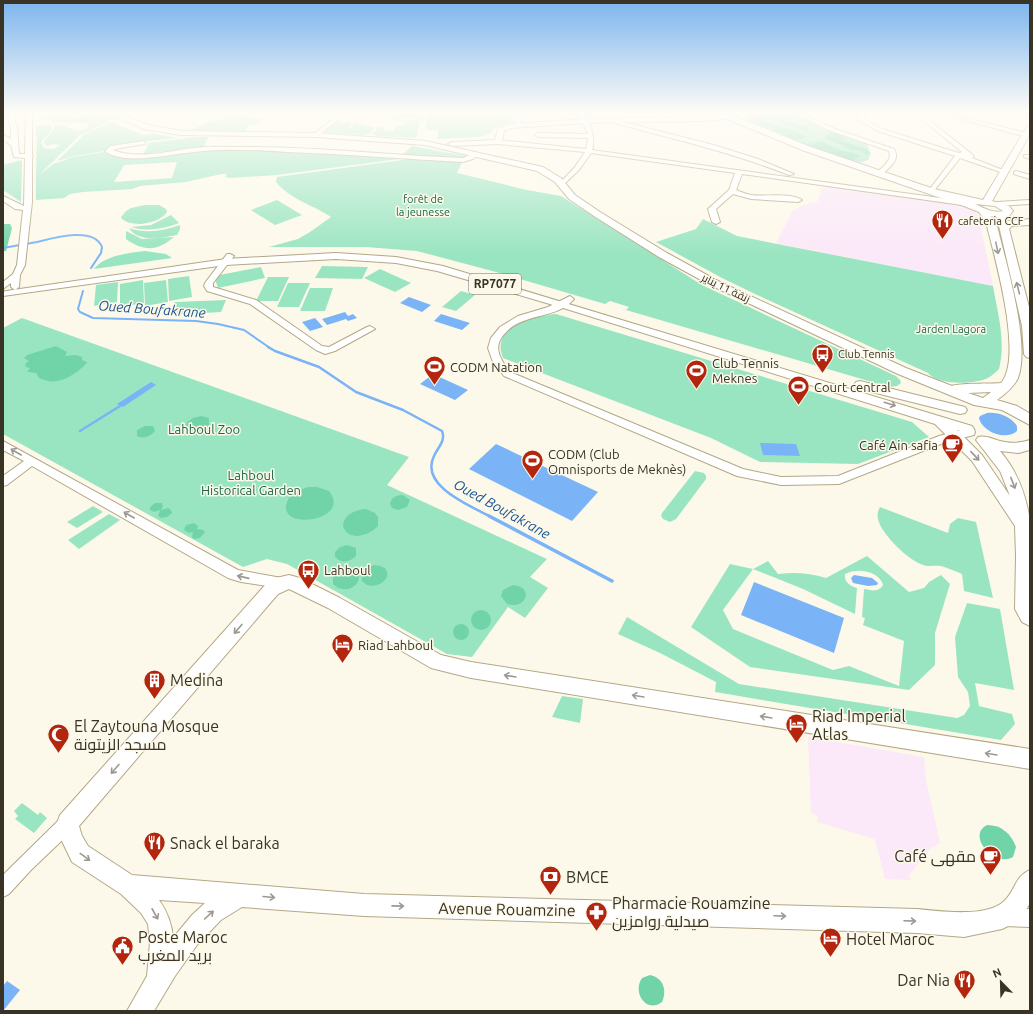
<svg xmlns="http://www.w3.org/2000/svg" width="1033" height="1014" font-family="Ubuntu,Cairo,sans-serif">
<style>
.education{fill:#fbe8f9}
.green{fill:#9ae5c1;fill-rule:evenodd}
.forest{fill:#71d4a8}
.water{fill:#7ab4f7}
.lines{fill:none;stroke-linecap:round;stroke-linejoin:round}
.stream-far2{stroke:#7ab4f7;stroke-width:2}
.stream-far1{stroke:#7ab4f7;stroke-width:2.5}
.stream{stroke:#7ab4f7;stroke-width:3.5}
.minor-casing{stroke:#b3a885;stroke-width:2}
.major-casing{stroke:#b3a885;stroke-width:2}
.minor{fill:#fff;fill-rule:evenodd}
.major{fill:#fff;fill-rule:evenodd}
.oneway{stroke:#9c9992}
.labels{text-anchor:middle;stroke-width:3;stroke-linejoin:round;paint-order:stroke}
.far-park-label{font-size:11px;fill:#1b6649;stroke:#fdf9ea}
.far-poi-label{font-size:11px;fill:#383325;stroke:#fdf9ea;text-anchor:start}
.far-street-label{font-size:11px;fill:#383325;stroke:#fdf9ea}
.shield{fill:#fdf9ea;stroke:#736e60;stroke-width:1}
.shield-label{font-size:12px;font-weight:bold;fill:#383325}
.poi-label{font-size:13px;fill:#383325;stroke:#fdf9ea;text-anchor:start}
.park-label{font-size:13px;fill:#1b6649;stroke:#fdf9ea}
.water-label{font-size:14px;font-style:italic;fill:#1a5390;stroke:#fdf9ea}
.near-poi-label{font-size:16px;fill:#383325;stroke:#fdf9ea;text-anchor:start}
.near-street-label{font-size:16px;fill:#383325;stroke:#fdf9ea}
</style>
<rect width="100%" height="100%" fill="#fdf9ea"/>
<g class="education">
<path d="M823 186 949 202 968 207 978 214 993 286 776 243 793 210 806 204 817 202Z"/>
<path d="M808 737 924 757 926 780 940 843 931 848 909 875 911 880 885 879 875 839 817 822 818 816 811 813Z"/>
</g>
<g class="green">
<path d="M53 113H63L72 118C92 115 94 109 114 118L79 136 37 177 53 164 73 157 104 152 129 157 199 150 241 149 306 151 407 158 277 175 230 178 225 177 227 174H221L186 182 140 186 132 189 83 192 70 194 64 198 36 200C35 175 38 151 36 126L51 125 52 127 51 131 41 142 44 148C49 149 56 150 60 145L54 144 46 146 44 143C46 136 54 133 55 125 70 124 75 138 90 125L87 123 54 122 42 118 54 115ZM177 162 172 178 114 182 124 165Z"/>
<path d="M366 113H423V119L366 115Z"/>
<path d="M426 113H510L512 120 510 123 497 126 489 134 480 137 438 139V130H426Z"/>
<path d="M756 113H793L821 128 867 144 871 154 868 160 859 163 805 145 747 120 748 117Z"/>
<path d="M235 114 263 119 255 125H248L245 131 192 130 211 121 214 122Z"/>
<path d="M392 119 420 121 416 138 376 136V135H372L379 127H385L384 130 393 131 398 125H404L406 121 388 120Z"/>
<path d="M111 122 143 135 154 134 177 138 112 145 104 151 75 156 57 161 84 135Z"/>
<path d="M335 122 352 123 349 127 350 128 355 123H359L356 125 366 124 365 126 375 127 370 134 362 135 322 132Z"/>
<path d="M196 137H209L203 147 143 154 147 148 148 143Z"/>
<path d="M412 146 467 156 465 159 401 156Z"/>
<path d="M417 158 463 161 457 173 527 190 561 196 702 285 896 376 900 380 901 383 897 386 889 387 626 310 629 307 610 301 605 304 496 272 417 251 366 247H269L298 239 310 232 331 217C313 205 290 199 276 182L277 177Z"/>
<path d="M21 160 22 161 21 202 3 190V165Z"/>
<path d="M277 200 302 215 275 225 251 210Z"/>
<path d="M145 205H159L166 209 167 212C159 224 133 228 122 219L121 217 126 211 131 208Z"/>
<path d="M171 215 179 223C163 229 148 232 131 227L151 225Z"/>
<path d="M703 219 737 236 993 286C998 315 1006 341 999 369 994 374 989 378 983 380 969 384 938 385 928 373L755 294 722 278 656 242 696 229Z"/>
<path d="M180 225V229L177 235C162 238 138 243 129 228 146 234 163 231 180 225Z"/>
<path d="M126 231 142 239 174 237C158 251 144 252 126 239Z"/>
<path d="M145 251 166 254 172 258 94 269C105 255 129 253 145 251Z"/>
<path d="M322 266 368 267 362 279 315 278Z"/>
<path d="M261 267 265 278 218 288 214 276Z"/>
<path d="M380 269 411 283 395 292 364 278Z"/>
<path d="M189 276 192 297 169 301 168 279Z"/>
<path d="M268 277H289L278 301H256Z"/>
<path d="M143 280 144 303 120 307V284Z"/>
<path d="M166 280 168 302 145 306 144 283Z"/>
<path d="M118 282 117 302 94 306 96 285Z"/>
<path d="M288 283H310L299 307H277Z"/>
<path d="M310 288H333L325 311H300Z"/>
<path d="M461 291 475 295 456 311 442 307Z"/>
<path d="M226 300 221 312 170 315 175 302Z"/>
<path d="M556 314 912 422 929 437 858 464 760 462 711 438 503 358C490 325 533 317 556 314Z"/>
<path d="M22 318 409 457 387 485 547 559 530 577 548 588 525 618 508 607 472 657 447 654 287 564 267 559 243 567 3 434V328Z"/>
<path d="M695 471 704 473 706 476V479L676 519 670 522 663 519 661 516 662 513Z"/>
<path d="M93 506 103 512 77 528 67 522Z"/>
<path d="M880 507 948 533 950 524 958 518 976 522 993 598 964 591 962 574C955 571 948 568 941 566 935 565 928 567 923 565 908 560 881 534 878 519 877 515 878 510 880 507Z"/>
<path d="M109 514 120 520 79 549 68 540Z"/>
<path d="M867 556 909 592 924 588 929 582 941 575 950 584 935 633V665L909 690 750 667 691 627 730 564 753 569 768 561 778 574C795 572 810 573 826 578ZM753 569 803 589 855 614 857 588C850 586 844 582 845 574 857 567 880 571 883 585 878 593 872 590 864 589L862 617 865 618 863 625 904 641 899 686 849 666 833 670 733 629 723 610Z"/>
<path d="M967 603 1000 609 1014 690 975 683 979 706 1012 714 1015 724 1001 740 715 692 716 682 660 653 618 634 627 617 739 684 957 718 964 715 970 706 968 692 958 677 955 637Z"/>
<path d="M562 696 583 699 580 723 552 717Z"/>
<path d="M22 803 38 815 40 812 47 818 34 833 15 819 18 816 14 811Z"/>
</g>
<g class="forest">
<path d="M758 113C774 113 788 111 802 120L794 118 789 121 812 130C808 131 805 131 802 130 799 129 769 119 767 117L763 118 773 125 780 124 779 126C787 129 791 129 797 133 800 135 803 134 806 136 800 143 791 139 783 135L786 134 774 131 773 128 764 127 757 124 759 123 752 121 751 120H754L756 118H761L760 116 757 114Z"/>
<path d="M830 132 842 136 846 139 839 140 867 149 870 154 866 155 862 151 850 150C847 145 831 142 824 137Z"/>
<path d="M819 141C826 143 831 146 837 149 844 153 855 151 861 157H853L857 159 852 160 802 143 815 144 814 143Z"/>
<path d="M3 224H10L12 228 6 251H3Z"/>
<path d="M56 346 67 352 65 356 76 355 82 357V360L87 362 86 364C72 377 57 387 39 378L36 373 27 372 30 368 26 367 25 364 29 361 24 358 27 355Z"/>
<path d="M201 416 209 418V425L199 431 188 429 186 427 187 422 193 418Z"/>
<path d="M145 426H153L155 431C150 437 143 439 137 436V430Z"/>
<path d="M309 487H317L329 491C353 521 276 532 287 502 290 493 301 489 309 487Z"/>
<path d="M403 495 410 500 407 507 398 510 392 508 390 504C391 497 397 495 403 495Z"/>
<path d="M155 503H162L163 506 161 510 168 508 171 510 172 513 167 517 161 518 158 516 160 510 154 512 150 510V507Z"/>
<path d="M366 509 375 513 378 517V526C369 536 348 542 343 526 344 514 355 510 366 509Z"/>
<path d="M194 523 198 526 197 529 203 530 205 532 200 538 194 539 192 537 193 532 189 533 184 530 186 525Z"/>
<path d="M347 545 356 548V556C350 562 342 564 335 557V552L340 547Z"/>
<path d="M374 565C398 566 386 590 367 585L362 581 361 574 366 568Z"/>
<path d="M346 568H351L358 572 359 579C356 588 347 591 338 588L333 584V577L338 571Z"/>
<path d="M513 585C535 587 526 610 507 604L501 596 503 590Z"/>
<circle cx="481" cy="620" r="10"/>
<circle cx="461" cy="632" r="8"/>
<path d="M987 825C1002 825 1011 834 1016 847L1013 857C994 868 966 835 987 825Z"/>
<path d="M650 975C664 978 667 991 662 1002 646 1014 632 992 642 978Z"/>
</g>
<g class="water">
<path d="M409 297 431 305 422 312 400 303Z"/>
<path d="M345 312 348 316 353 314 357 318 348 321 346 319 327 325 322 319Z"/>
<path d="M441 314 470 323 462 330 434 321Z"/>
<path d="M315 318 323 327 310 331 302 322Z"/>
<path d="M433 374 468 390 455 400 420 384Z"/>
<path d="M151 382 156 385 123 407 117 404Z"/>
<path d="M987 413C998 412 1010 416 1017 426V431C1006 441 982 432 979 418L980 416Z"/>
<path d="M760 443 796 444 800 456 763 455Z"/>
<path d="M496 444 598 492 572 521 469 469Z"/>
<path d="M854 575 872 578 878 583 877 585 868 586 853 583 851 578Z"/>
<path d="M754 582 844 618 834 653 741 615Z"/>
<path d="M7 981 20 990 3 1011V986Z"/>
</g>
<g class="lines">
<g class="stream-far2">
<path d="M3 248C14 246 26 244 37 242 53 238 94 226 102 247L101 253 91 268"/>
<path d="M83 291 78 309 80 312 93 318 196 321 218 324 244 330 270 348"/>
</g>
<g class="stream-far1">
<path d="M268 347 275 351 319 367 356 392 403 410 442 431C446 441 438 447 434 456 419 486 471 506 491 517"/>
<path d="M80 431 120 406"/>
</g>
<path class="stream" d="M489 516 612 581"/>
<defs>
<g id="minor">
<path d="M7 113H13L17 128 19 154H25L26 113H32V155L33 156 32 157V202L25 265 20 275 19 287 15 290 11 287V283L3 289V282L13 274 17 265 23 210 15 209 3 201V196L24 206 25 158 14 157 11 145 3 140V135L11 139V128Z"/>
<path d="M340 113H346L318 136H314V134Z"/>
<path d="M513 113H519L521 126 516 125Z"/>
<path d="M578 113H584C590 126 596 135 592 150L962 201 966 203 962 205 742 174 736 190C741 192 746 194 751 195 765 197 791 192 802 200L798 202 751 199 733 194 716 209 720 222 716 224 712 222 708 209 729 190 735 173 591 153 579 170 562 186 559 184 575 167 585 152 498 144 495 142 498 140 586 149 588 138 538 137 535 135 538 133 588 134Z"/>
<path d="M794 113H801L835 129 894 149C901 160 889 168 881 175H877V173C882 167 893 160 889 151L831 131Z"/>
<path d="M860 113H866L864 115 865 119 882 129 959 153 962 152 914 113H920L973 155 974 156 972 158 1008 172 1003 173 960 158 933 192H929V190L955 156 878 131 860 121 858 115Z"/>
<path d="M940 113H948L1030 134V138Z"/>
<path d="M1018 113H1030V117L1019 114Z"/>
<path d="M612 119 717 146 758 159 794 174 789 175C730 152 671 138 610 122V120Z"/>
<path d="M143 141 145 142V144L115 149 113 150C138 160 168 151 194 148 208 146 222 147 236 147 312 146 387 155 463 158L474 153 477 155 473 159 463 162C405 159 346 154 288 152 257 150 225 148 194 152 171 154 123 166 105 151L111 146Z"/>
<path d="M1024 155H1030V159L1024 157Z"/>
<path d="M1016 171 1030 175V179L1014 174V172Z"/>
<path d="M1030 200V204L997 206 993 204 997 202Z"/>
<path d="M227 254H230L234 256 213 283V287L256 300 322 346 329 347 367 327 370 326 375 329 335 351 325 354 316 350 250 304 207 291 204 286 205 283Z"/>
<path d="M570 296 574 299C556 321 520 311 502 337 493 349 502 362 510 372L743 469 781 477 838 476 939 436 970 428 974 429 975 432 974 435 946 442 839 484 781 485 737 476 504 376 493 362 488 348 491 338 500 327 518 316 548 307Z"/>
<path d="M3 441 238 570 282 578 287 579 289 583 287 587 282 588 241 582 228 578 32 466 7 485 3 486V476L24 461 3 450Z"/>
<path d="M68 814 74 817 77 823 74 829 31 870 9 894 3 897V875L62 817Z"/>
<path d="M1003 908 1030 909V927L1003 926 996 924 994 917 996 910Z"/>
</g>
<g id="major">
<path d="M107 113H116L149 125 181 131 316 133 425 141 543 167 561 178 575 195 600 212 667 253 718 281 906 368 952 386C957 383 992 384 1001 383 1024 357 994 255 986 222L979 212 964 206 802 150 727 119 702 121 585 123 512 128 504 131 502 142 498 144 452 146 448 144 452 142 495 140 498 128 511 124 585 119 702 117 719 115 717 113 734 114V116L808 146 934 189 983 200 1026 128 1030 126V134L992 201 1009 206 1013 211 1009 216 1006 217 1007 221 1030 219V225L1012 226 1009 229 1030 311V358L1026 357 1024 354 1022 326 997 217 991 216 996 222C1005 259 1031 343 1018 378 1014 387 1005 394 997 400L1017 406 1029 413 1030 425 1002 410 974 405 898 374 710 285 659 257 594 216 569 199 555 182 537 171 425 145 316 137 181 135 144 129ZM975 204 995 206 1003 211C995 214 983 208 975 204ZM991 392 983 398 968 393Z"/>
<path d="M336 253 396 257 443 266 972 426 974 429 972 432 967 433 957 430 982 455 1010 496 1000 471 976 440 978 437C986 435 993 439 1000 441 1011 444 1020 443 1030 440L1029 450 1019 453 1000 451C1018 472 1026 495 1030 521V626L1022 622 1015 609 1016 556 1015 526 972 461 935 424 560 307 437 271 396 263 336 259 226 265 3 296V292L6 291 226 259Z"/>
<path d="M860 381 965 407 967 410 965 413 960 414 856 388 854 385 856 382Z"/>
<path d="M289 575 300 578 340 598 441 655 471 662 1030 749V769L471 678 431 668 328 608 289 589 278 594 79 826 82 836 88 846 132 875 364 894 917 909C940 911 991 919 1007 898 1016 887 1016 876 1030 870V903L1023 915 1010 925 1002 929 964 937 917 933 364 916 242 907 221 920 197 945 175 976 154 1011H127L147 976 150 942 148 924 141 913 121 894 72 862 61 839 57 823 60 815 266 584 276 578ZM159 900 205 903 192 915 173 938C172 924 167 911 159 900Z"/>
</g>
</defs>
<use href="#minor" class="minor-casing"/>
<use href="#major" class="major-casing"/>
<use href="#minor" class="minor"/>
<use href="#major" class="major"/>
</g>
<defs><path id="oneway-shaft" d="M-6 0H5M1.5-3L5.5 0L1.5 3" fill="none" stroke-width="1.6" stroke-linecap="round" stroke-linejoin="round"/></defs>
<g class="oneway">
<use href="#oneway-shaft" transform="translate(997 248) rotate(78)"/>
<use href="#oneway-shaft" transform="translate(1018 288) rotate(-104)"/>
<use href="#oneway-shaft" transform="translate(890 404) rotate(17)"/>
<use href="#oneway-shaft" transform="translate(16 452) rotate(-150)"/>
<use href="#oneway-shaft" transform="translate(975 456) rotate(47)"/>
<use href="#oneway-shaft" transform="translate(1013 483) rotate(69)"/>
<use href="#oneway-shaft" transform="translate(129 515) rotate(-150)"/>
<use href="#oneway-shaft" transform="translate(243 577) rotate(-167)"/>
<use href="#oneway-shaft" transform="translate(238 629) rotate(131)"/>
<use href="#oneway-shaft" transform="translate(510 676) rotate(-171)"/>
<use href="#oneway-shaft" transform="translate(638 696) rotate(-171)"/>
<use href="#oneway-shaft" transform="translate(766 717) rotate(-171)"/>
<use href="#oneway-shaft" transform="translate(991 754) rotate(-171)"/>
<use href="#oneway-shaft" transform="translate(115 769) rotate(131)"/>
<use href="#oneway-shaft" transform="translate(85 857) rotate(36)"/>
<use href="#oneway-shaft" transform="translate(269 897) rotate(5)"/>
<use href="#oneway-shaft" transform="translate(398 906) rotate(1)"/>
<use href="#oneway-shaft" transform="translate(155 914) rotate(61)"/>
<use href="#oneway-shaft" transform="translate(209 915) rotate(-42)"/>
<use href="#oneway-shaft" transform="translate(780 916) rotate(2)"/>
<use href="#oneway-shaft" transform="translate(910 921) rotate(2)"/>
</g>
<linearGradient id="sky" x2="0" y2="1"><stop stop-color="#7cb4ee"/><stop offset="0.44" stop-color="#fefcf6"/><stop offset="1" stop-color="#fefcf6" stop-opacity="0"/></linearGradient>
<rect width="1033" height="255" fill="url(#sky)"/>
<defs>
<symbol id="restaurant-pin" viewBox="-11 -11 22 30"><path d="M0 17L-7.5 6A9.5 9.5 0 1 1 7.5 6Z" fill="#b3260d" stroke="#fdf9ea"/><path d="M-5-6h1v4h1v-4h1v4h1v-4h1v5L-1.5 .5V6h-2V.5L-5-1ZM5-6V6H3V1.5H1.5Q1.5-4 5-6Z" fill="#fff"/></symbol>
<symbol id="bus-pin" viewBox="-11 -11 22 30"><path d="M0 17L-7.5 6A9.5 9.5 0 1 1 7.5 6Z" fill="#b3260d" stroke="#fdf9ea"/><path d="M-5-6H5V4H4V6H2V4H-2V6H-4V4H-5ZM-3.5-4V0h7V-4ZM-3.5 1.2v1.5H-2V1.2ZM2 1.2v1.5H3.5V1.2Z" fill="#fff"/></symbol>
<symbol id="stadium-pin" viewBox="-11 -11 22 30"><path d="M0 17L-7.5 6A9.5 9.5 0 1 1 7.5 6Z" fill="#b3260d" stroke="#fdf9ea"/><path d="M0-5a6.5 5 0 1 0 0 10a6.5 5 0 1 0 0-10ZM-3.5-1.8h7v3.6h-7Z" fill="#fff"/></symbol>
<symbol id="cafe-pin" viewBox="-11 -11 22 30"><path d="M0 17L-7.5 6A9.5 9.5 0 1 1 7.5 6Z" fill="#b3260d" stroke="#fdf9ea"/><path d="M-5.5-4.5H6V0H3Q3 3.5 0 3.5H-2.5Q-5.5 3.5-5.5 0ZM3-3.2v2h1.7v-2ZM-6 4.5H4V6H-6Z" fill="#fff"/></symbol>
<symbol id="hotel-pin" viewBox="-11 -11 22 30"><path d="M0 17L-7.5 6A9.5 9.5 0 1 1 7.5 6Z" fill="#b3260d" stroke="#fdf9ea"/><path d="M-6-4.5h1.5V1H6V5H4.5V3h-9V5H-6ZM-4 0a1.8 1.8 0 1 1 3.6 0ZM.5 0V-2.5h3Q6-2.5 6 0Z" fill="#fff"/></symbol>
<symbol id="building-pin" viewBox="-11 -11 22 30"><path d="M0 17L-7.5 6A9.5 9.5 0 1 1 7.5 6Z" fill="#b3260d" stroke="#fdf9ea"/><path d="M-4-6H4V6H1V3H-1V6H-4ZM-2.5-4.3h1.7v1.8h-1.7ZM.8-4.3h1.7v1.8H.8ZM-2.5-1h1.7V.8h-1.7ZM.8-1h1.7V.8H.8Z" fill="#fff"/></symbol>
<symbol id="mosque-pin" viewBox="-11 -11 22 30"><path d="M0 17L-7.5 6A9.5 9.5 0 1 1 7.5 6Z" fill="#b3260d" stroke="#fdf9ea"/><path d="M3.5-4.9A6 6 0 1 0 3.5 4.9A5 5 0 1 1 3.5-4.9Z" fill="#fff"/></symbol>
<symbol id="bank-pin" viewBox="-11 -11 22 30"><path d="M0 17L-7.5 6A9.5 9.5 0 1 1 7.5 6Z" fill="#b3260d" stroke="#fdf9ea"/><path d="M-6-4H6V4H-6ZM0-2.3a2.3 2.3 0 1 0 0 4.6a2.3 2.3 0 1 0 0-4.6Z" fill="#fff"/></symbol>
<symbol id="pharmacy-pin" viewBox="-11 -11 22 30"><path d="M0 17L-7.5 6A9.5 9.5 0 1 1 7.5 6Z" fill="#b3260d" stroke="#fdf9ea"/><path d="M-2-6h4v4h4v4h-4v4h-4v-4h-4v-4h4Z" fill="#fff"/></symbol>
<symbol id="civic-pin" viewBox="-11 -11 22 30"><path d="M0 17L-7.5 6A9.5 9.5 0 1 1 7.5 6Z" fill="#b3260d" stroke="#fdf9ea"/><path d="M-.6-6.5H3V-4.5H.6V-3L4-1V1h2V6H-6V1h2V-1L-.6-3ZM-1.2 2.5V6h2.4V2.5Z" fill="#fff"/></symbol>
</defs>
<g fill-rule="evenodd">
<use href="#restaurant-pin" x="930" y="208" width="25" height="34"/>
<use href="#bus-pin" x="810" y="342" width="25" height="34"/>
<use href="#stadium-pin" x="422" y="354" width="25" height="34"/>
<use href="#stadium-pin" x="684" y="358" width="25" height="34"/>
<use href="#stadium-pin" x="786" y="374" width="25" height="34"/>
<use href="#cafe-pin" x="940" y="432" width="25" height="34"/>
<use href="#stadium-pin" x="520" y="448" width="25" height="34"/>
<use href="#bus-pin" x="296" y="558" width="25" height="34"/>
<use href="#hotel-pin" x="330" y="632" width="25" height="34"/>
<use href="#building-pin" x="142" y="668" width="25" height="34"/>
<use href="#hotel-pin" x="784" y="712" width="25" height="34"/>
<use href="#mosque-pin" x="46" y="722" width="25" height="34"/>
<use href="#restaurant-pin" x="142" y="830" width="25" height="34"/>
<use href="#cafe-pin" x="978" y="844" width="25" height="34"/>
<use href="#bank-pin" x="538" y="864" width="25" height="34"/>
<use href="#pharmacy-pin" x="584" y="900" width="25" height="34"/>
<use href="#hotel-pin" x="818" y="926" width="25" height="34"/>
<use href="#civic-pin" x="110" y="934" width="25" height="34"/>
<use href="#restaurant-pin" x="952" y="968" width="25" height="34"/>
</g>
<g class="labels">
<g class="far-park-label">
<text x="423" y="203">forêt de<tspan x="423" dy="13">la jeunesse</tspan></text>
<text x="951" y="333">Jarden Lagora</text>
</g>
<g class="far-poi-label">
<text x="958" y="225">cafeteria CCF</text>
<text x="838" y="358">Club Tennis</text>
</g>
<g class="far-street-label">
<text transform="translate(726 288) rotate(26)" y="4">زنقة 11 يناير</text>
</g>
<rect class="shield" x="469" y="274" width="52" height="20" rx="3"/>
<g class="shield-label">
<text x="495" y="288">RP7077</text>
</g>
<g class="poi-label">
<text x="712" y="368">Club Tennis<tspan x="712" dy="15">Meknes</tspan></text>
<text x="450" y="372">CODM Natation</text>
<text x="814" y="392">Court central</text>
<text x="938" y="450" text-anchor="end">Café Ain safia</text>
<text x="548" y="459">CODM (Club<tspan x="548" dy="15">Omnisports de Meknès)</tspan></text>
<text x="324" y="575">Lahboul</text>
<text x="358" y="650">Riad Lahboul</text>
</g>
<g class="park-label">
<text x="204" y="434">Lahboul Zoo</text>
<text x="251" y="480">Lahboul<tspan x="251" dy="15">Historical Garden</tspan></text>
</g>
<g class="water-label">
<text transform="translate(152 309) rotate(4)" y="5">Oued Boufakrane</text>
<text transform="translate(502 509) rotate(29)" y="5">Oued Boufakrane</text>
</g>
<g class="near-poi-label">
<text x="170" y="686">Medina</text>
<text x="812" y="722">Riad Imperial<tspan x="812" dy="18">Atlas</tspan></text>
<text x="74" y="732">El Zaytouna Mosque<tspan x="74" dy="18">مسجد الزيتونة</tspan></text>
<text x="170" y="849">Snack el baraka</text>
<text x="976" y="862" text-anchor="end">Café مقهى</text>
<text x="566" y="883">BMCE</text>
<text x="612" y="909">Pharmacie Rouamzine<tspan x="612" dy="18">صيدلية روامزين</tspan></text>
<text x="138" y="943">Poste Maroc<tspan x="138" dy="18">بريد المغرب</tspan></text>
<text x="846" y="945">Hotel Maroc</text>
<text x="950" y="986" text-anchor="end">Dar Nia</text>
</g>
<g class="near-street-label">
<text transform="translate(507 909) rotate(1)" y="6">Avenue Rouamzine</text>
</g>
</g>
<rect width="1033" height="1014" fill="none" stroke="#383325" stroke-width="8"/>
<g transform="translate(1001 982) rotate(337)" stroke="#fdf9ea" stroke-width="3" paint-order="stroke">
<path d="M0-3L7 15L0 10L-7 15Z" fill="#383325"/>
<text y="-6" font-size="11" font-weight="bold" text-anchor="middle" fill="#383325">N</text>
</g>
</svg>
